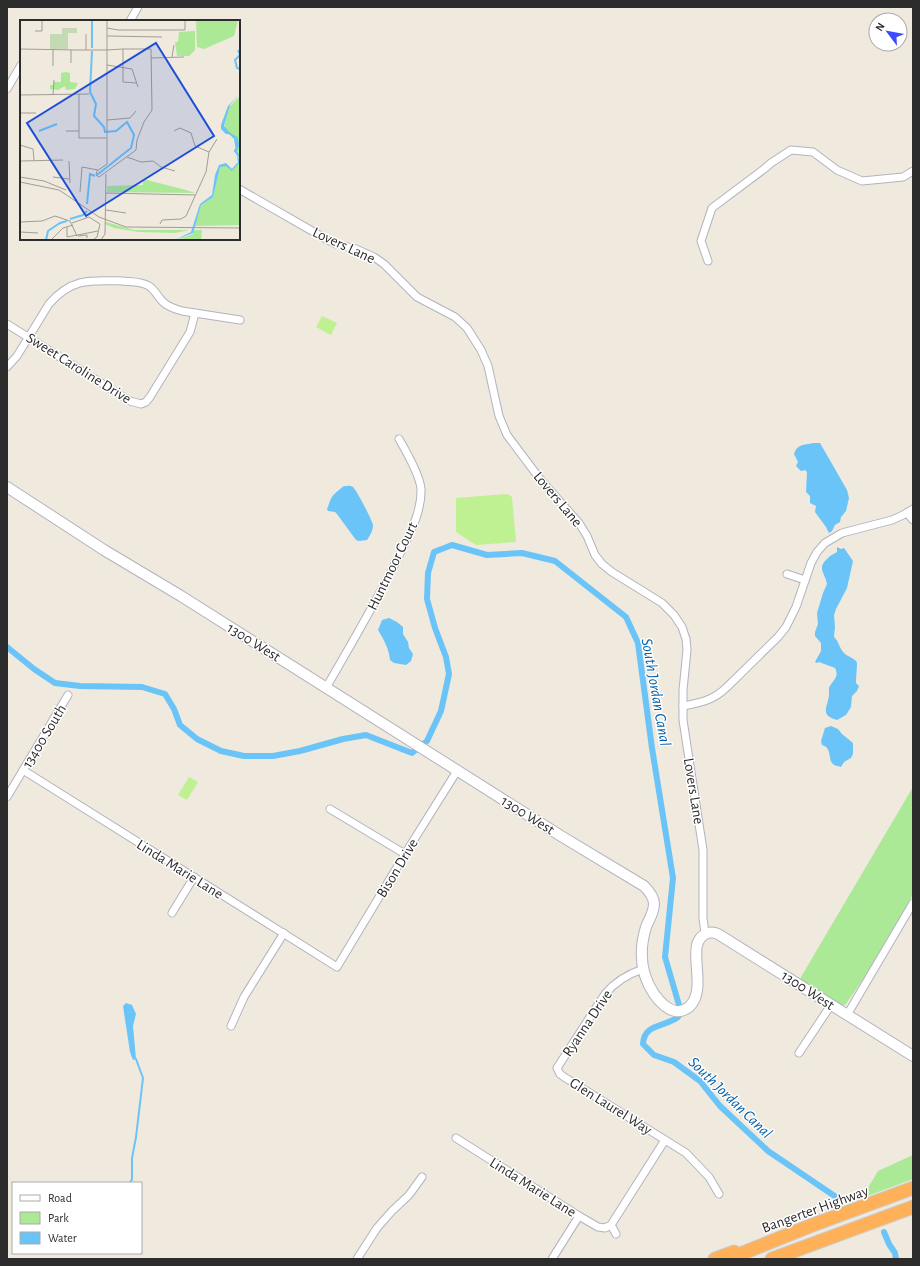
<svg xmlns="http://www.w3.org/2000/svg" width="920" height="1266" font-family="'Alegreya Sans',sans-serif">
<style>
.green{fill:#abe997}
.pitch{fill:#bff192}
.water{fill:#6ac4f8}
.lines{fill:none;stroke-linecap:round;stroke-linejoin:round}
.stream{stroke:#6ac4f8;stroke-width:2}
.canal{stroke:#6ac4f8;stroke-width:6}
.street-casing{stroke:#b2b3c1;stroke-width:9}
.secondary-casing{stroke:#b2b3c1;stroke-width:12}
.highway-casing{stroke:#ccc;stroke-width:15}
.street{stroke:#fff;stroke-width:7}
.secondary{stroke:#fff;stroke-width:10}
.highway{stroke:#ffb159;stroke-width:13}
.labels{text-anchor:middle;stroke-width:3;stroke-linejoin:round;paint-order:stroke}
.street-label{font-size:15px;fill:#2c2c2c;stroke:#fff}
.water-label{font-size:16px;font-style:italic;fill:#0360aa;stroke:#fff}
.inset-river{fill:none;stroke:#6ac4f8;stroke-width:2}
.inset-road{fill:none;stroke:#a19d97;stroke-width:1}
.view{fill:#1d4ed8;fill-opacity:0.15;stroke:#1d4ed8;stroke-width:2}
.inset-edge{fill:none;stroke:#2c2c2c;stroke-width:2}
</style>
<rect width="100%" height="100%" fill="#efe9de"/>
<g class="green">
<path d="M913 787V894L876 960 846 1004 842 1006 800 980 801 977Z"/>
<path d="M913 1155V1179L862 1198 878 1171Z"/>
</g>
<g class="pitch">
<path d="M322 316 337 323 331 335 316 327Z"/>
<path d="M507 494 512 497 516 542 476 545 456 532V498Z"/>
<path d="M189 777 198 782 187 800 178 795Z"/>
</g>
<g class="water">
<path d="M813 443H820L847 490 849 498 846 511 841 517 840 522 835 525 832 531 829 533 826 527 815 512 816 506 810 503V496L806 492 807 472 805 470 801 471 796 466 798 462 794 454C797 444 804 445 813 443Z"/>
<path d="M344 486C347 486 350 485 353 487 356 489 373 522 373 525 373 531 370 535 367 540L359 541 356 540 337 514 335 512 328 511 327 509C329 505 329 502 331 499 332 495 340 489 344 486Z"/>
<path d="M837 547 841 549 844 548 853 561 847 588 836 609 834 615 835 627 834 637C839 641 839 648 844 653 847 657 856 658 857 663 857 667 856 679 856 683L859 686 857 691 852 696 851 707 846 715 837 720C819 715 828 707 829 695 829 693 829 690 829 688 832 681 840 677 835 668L819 662 817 663 815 662 821 651V643L815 636V632L818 624 817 613 823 593 827 584 826 580 822 570V566L824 562 830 556 837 552Z"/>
<path d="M389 618 397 622 403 627V634L408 642 409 648 413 654 411 661 406 665 394 663 390 660C389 649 384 640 378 630L382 620Z"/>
<path d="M831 726 838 729 842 734 853 743V754L851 758 844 762 841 767C839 766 836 766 834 765 827 760 833 748 822 745L821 741 825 728Z"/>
<path d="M126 1003 132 1005 136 1014 133 1026 136 1059 133 1060 130 1052 123 1006Z"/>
</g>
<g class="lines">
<path class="stream" d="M130 1183 132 1179V1158L136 1137 143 1078 136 1059"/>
<g class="canal">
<path d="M7 647 34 669 55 683 80 686 142 687 165 694 174 709 180 725 197 739 221 751 244 756H273L300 751 343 739 366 735 412 753 427 741 441 711 449 674 446 657 435 628 427 599 428 573 434 552 452 545 487 555 522 553 555 561 626 617 638 643 652 748 673 878 665 957 679 1005"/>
<path d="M678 1017C666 1027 644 1023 643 1044L654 1055 674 1062 700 1081 720 1106 768 1151 839 1199"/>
<path d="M884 1232 889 1244 895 1253 896 1259"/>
</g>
<defs>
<g id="street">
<path d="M130 21 138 7"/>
<path d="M7 89 21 65"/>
<path d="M239 189 326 239 336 244 356 249 374 257 384 264 417 297 455 317 467 328 481 350 488 366 499 416 507 435 540 479 579 523 587 536 595 555 602 564 612 572 662 603 674 615 682 627 686 639 687 650 683 690V720L703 850V918L705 933"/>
<path d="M708 261 701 241 712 208 764 169 771 163 791 150 813 152 837 170 862 181 903 177 913 171"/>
<path d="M7 324 130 401 141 404 146 402 150 397 190 332 195 313"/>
<path d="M7 367 17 356 49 304C71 278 90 280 122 281 131 282 141 281 149 286 155 290 158 297 163 302 168 307 175 309 182 311L240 320"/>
<path d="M907 513 913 520"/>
<path d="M787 574 805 580"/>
<path d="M326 688C350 646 375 604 397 560 407 538 422 514 421 489 420 476 406 451 399 439"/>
<path d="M683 706C700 703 714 700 727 687L778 637 786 627 796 607 811 563 817 552 825 543 842 533 892 520 903 515 913 509"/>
<path d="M23 770 337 967 405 854 457 771"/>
<path d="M7 797 68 695"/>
<path d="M330 809 405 854"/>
<path d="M172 913 194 877"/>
<path d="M643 969C628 974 615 982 605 994L557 1068 560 1074 564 1077 686 1153 709 1177 719 1194"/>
<path d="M847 1015 913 903"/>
<path d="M231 1026 244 997 284 933"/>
<path d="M799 1053 831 1005"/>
<path d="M456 1138 579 1216 598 1227 605 1228 611 1225 665 1140"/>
<path d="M611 1225 616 1234"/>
<path d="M357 1259 377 1228 392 1211 409 1195 422 1177"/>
<path d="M552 1259 579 1216"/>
</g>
<path id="secondary" d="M7 487 104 550 181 596 561 836 644 886C649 891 654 897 654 904 654 912 649 920 646 927 639 950 640 973 654 994 659 1001 666 1009 675 1011 680 1012 685 1010 689 1007 705 992 693 963 697 945 700 935 708 930 718 934L913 1056"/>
<g id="highway">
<path d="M715 1259 734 1252"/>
<path d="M728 1259 810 1226 913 1188"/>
<path d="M772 1259 913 1207"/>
</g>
</defs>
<use href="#street" class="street-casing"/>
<use href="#secondary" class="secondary-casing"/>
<use href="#highway" class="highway-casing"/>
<use href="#street" class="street"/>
<use href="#secondary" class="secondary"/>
<use href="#highway" class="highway"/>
</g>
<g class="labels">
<g class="street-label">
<text transform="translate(344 245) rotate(25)" y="5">Lovers Lane</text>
<text transform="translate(79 368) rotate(32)" y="5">Sweet Caroline Drive</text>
<text transform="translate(558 499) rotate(50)" y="5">Lovers Lane</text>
<text transform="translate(392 566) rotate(-64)" y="5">Huntmoor Court</text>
<text transform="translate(254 642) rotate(32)" y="5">1300 West</text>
<text transform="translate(44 736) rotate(-59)" y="5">13400 South</text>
<text transform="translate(694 791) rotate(81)" y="5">Lovers Lane</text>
<text transform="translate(528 815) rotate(32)" y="5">1300 West</text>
<text transform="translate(397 868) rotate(-59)" y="5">Bison Drive</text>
<text transform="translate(180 869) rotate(32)" y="5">Linda Marie Lane</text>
<text transform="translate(808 990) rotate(33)" y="5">1300 West</text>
<text transform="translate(587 1023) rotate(-56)" y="5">Ryanna Drive</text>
<text transform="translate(611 1106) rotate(32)" y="5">Glen Laurel Way</text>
<text transform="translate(533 1187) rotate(32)" y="5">Linda Marie Lane</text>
<text transform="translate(815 1209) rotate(-20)" y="5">Bangerter Highway</text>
</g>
<g class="water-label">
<text transform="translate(657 692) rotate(80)" y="6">South Jordan Canal</text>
<text transform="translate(731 1097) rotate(44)" y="6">South Jordan Canal</text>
</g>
</g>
<g transform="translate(20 20)">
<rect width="220" height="220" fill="#efe9de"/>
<path d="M176 0H218L214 16 184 29 177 27ZM175 11V30L169 36H157L155 22H158L159 12ZM46 52 50 53V62L58 63 55 69 46 70 45 66 38 70 30 69V65H34V62H41V53ZM220 76V205L174 206 181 185 193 177 200 146 208 145 209 149H213L219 143 216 121 204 109 208 88ZM123 159 166 170 175 173 87 172V166L123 165ZM86 202 114 210H169L155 213 119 212 94 208 85 204ZM173 210H182L181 220H157L173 214Z" fill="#abe997"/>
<path d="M42 8H57V13H48V29H30V14H42Z" fill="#c3dab4"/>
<path d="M220 74 210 85 204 106 218 122 217 135 220 142 212 151 206 146 200 147 193 177 181 185 173 213 155 220 171 212 180 184 192 175 195 155 199 145 206 143 212 149 218 142 214 119 210 114H206L201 109V105L208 86Z" fill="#6ac4f8"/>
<path class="inset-river" d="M72 0V28M218 30 220 35 215 40 217 48 220 49M72 31 70 72 76 84 74 96 84 107 85 112 96 111 107 102 114 115 111 128 77 155M19 111 37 104M205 111 217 118 218 126 215 131 220 137M67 184 70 154 75 156M50 199 63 195 67 191M26 220 28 211 40 203 47 201"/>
<path class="inset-road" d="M87 8 98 10H165V0M15 11H22V0M66 14V30M87 16 142 17M0 29 56 30H87L103 29H131L132 90 124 102 117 120 116 130 79 157 76 155 77 151 87 144V0M33 29V46M103 29V62L116 63M152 37 154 25M131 38 164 37M51 43V30M87 45 112 49 118 67M33 74 34 60M59 74V118H86M0 75 69 74M0 93H16M87 100 110 98 116 91M46 111H59M154 111 160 108 171 113 175 126 189 132M0 125 13 129 14 140M107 137 121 142 133 141 141 147 155 151M1 141 43 140M49 141 50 163M0 157 24 161 46 170M33 157 49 159M0 162 39 170 79 197 106 207 220 208M60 172 62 147 78 150M86 173 175 175M86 190 106 193M0 202 22 201 35 196 50 201 57 216M52 203 69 197 80 204 77 217 73 220M140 204 142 200 161 199 166 196 186 152 189 132 197 119M47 207V217L78 211M0 212 18 213M58 216 67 215V218M31 220 43 208 53 205M81 220 85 214 86 154M188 220H212"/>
<path class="view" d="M136 23 194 116 66 196 7 103Z"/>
<rect width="220" height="220" class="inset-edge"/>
</g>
<rect width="920" height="1266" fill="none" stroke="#2c2c2c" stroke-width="16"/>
<rect x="12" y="1182" width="130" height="72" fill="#ffffff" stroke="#ababab"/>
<rect x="20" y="1195" width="20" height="6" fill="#ffffff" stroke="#ababab"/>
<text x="48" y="1202" font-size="12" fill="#2c2c2c">Road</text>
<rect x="20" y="1212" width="20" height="12" fill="#abe997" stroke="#ababab"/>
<text x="48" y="1222" font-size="12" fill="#2c2c2c">Park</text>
<rect x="20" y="1232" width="20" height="12" fill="#6ac4f8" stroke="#ababab"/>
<text x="48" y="1242" font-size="12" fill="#2c2c2c">Water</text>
<g transform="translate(888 32) rotate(302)"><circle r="19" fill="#ffffff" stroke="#ababab"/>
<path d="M0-3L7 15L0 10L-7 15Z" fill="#3b4cff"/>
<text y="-6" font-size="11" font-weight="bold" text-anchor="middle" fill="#2c2c2c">N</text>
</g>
</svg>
